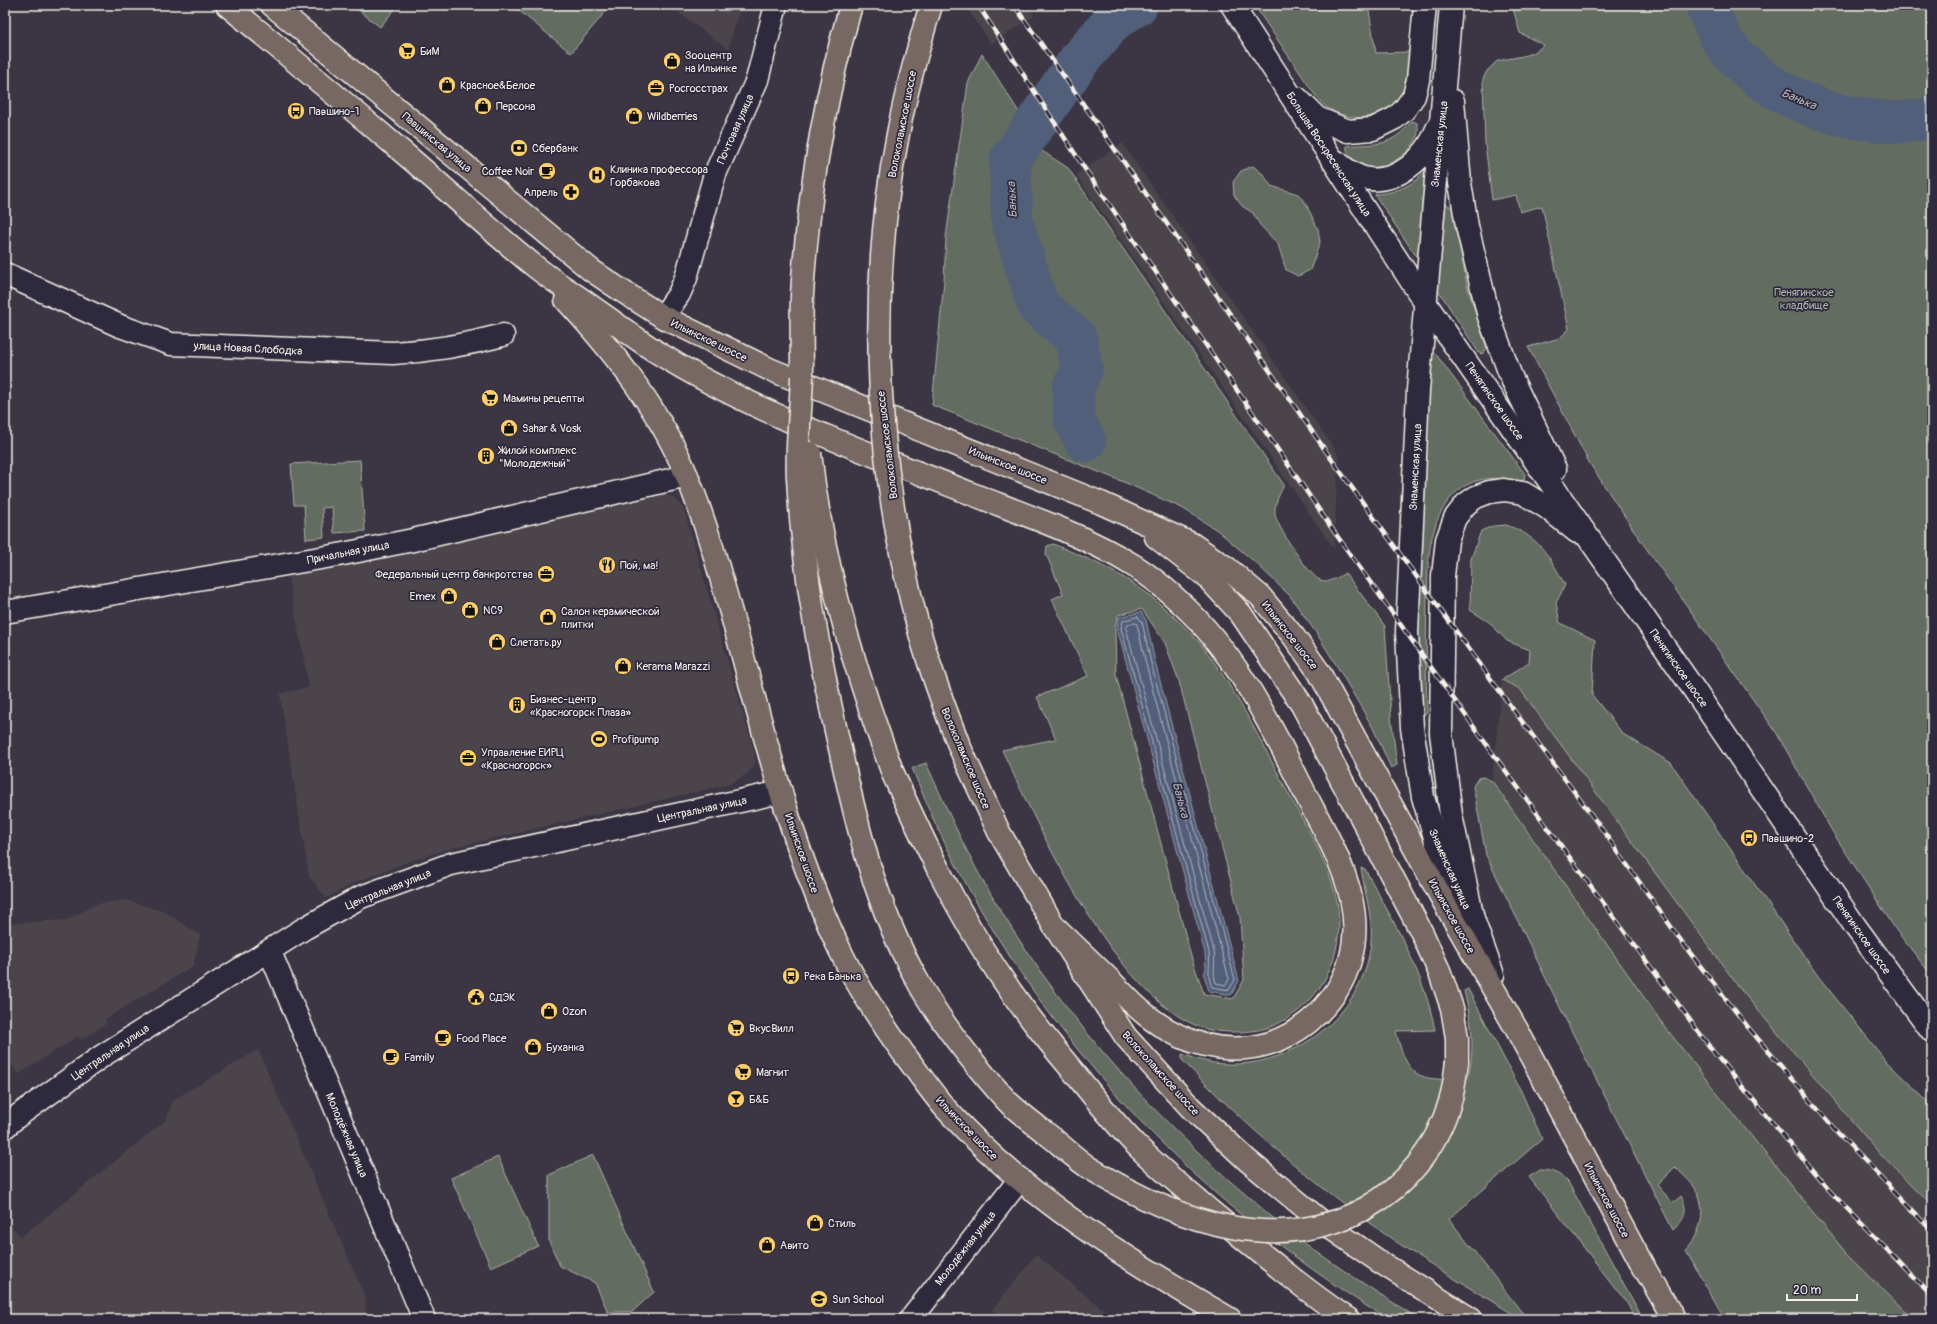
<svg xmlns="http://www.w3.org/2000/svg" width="1937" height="1324" font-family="Pangolin,sans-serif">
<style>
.built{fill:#4c444c}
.green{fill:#646c60;stroke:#acaea4;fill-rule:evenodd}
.water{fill:#515e7a;stroke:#9299a6}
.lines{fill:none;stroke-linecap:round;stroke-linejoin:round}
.shore{stroke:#b3b6bc;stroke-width:1}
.river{stroke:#515e7a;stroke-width:42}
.minor-casing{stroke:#f4f1e8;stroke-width:25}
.secondary-casing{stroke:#f4f1e8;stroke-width:25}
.primary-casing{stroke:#f4f1e8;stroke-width:25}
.minor{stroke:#2f2a3d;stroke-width:22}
.secondary{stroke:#2f2a3d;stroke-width:22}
.primary{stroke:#776864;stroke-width:22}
.rail-casing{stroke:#f4f1e8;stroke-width:4.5}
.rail{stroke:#2f2a3d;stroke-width:3;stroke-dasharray:9;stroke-linecap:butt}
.primary-bridge-casing{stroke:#f4f1e8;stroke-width:25;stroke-linecap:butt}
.primary-bridge{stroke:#776864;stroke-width:22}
.labels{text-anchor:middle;stroke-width:3.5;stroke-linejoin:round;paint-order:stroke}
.poi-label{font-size:11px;fill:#f4f1e8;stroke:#2f2a3d;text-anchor:start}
.street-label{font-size:11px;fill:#f4f1e8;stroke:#2f2a3d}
.park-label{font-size:11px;fill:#b3b5ab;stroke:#2f2a3d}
.water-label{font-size:12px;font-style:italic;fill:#b3b6bc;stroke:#2f2a3d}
</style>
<rect width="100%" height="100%" fill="#3c3644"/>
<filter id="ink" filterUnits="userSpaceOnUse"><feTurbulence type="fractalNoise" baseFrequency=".025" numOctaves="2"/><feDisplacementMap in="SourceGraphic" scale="8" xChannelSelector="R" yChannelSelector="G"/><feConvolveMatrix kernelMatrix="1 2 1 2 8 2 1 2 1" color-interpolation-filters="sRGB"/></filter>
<g filter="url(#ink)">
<g class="built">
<path d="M668 5H741L728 49Z"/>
<path d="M965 5H1027L1034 16 991 44Z"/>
<path d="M1122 143 1338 454 1334 549 1076 175Z"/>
<path d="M655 494H663L672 497 679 502 684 510 754 752 755 763 748 773 730 784 447 849 407 862 356 882 326 898 309 876 280 694 309 687 288 576 411 553Z"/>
<path d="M1502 680 1520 689 1741 990 1874 1147 1932 1206V1319H1913L1846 1253 1731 1111 1662 1023 1492 781Z"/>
<path d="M126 900 165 912 200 935 193 966 105 1019 107 1023 81 1040 78 1036 19 1074 5 1057V924L67 920 96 904Z"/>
<path d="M258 1050 366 1299 365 1319H5V1219L21 1237 166 1120 173 1100Z"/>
<path d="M1036 1255 1115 1319H1003L992 1310Z"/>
</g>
<g class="green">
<path d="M352 5H398L380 27Z"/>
<path d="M512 5H611L571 53Z"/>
<path d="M1254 5H1368L1376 53 1410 52C1409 65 1410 79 1404 91 1389 121 1350 125 1325 106 1321 103 1318 98 1315 95Z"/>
<path d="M1512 5H1932V976L1896 930 1832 831 1776 732 1639 538 1590 464 1528 347 1560 338 1569 329 1542 206 1520 212 1516 195 1492 200 1485 144 1483 79 1487 71 1497 61 1523 56 1535 52 1544 45 1520 33Z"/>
<path d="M982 54 1017 109 1036 147 1068 168 1284 485C1280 493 1274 504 1275 514 1276 525 1309 576 1320 580 1330 583 1337 578 1345 573L1385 626 1391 717 1397 765 1391 768 1373 728 1340 671 1317 634 1290 596 1257 564 1217 530 1182 508 1126 483 932 405 944 281 946 237 968 83Z"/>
<path d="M1412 121 1417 123C1427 151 1369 185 1351 157 1349 153 1346 151 1347 146 1378 143 1390 148 1412 121Z"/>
<path d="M1253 166 1263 174 1271 186 1298 194 1306 204 1318 229 1320 242 1310 270 1298 276 1286 270 1278 244 1260 225 1253 213 1242 206 1234 195 1233 182 1241 171Z"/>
<path d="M1426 170H1428L1420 258 1418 259 1375 195 1376 194C1395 193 1413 186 1426 170Z"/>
<path d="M1445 204 1452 207 1467 285 1487 349 1482 354 1479 353 1438 290 1443 206Z"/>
<path d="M1435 353 1525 474 1524 479 1521 481C1503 481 1495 475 1476 481 1455 487 1441 507 1435 527 1427 550 1428 575 1427 599 1426 637 1426 675 1427 713L1424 715 1421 716 1416 632 1429 359 1432 354Z"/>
<path d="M360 460 365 531 334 533 332 507 322 508 324 537 306 539 304 505H294L291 464Z"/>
<path d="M1506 525C1539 536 1550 557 1565 585L1556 603 1560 623 1595 640 1592 695 1623 734 1671 763 1818 976 1886 1061 1932 1106V1206L1874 1147 1741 990 1520 689 1502 680 1529 662 1530 650 1507 641 1489 622 1470 610 1471 559 1481 531 1493 526Z"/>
<path d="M1053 544C1092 560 1131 577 1162 606 1179 621 1196 637 1209 655 1239 696 1262 743 1285 787 1306 828 1342 881 1339 928 1337 968 1317 1003 1281 1022 1268 1029 1256 1031 1241 1032 1228 1032 1212 1032 1200 1027 1115 996 1039 828 1002 750L1056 739 1037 697 1088 676 1052 599 1063 594 1046 554 1047 546ZM1142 609 1165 643 1179 681 1240 917 1244 980 1233 999 1204 994 1191 956 1116 675 1115 627 1118 615Z"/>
<path d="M926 763C945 804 963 847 986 886 1055 1006 1146 1111 1252 1200 1268 1213 1283 1227 1299 1239 1338 1268 1378 1293 1419 1319 1410 1319 1397 1321 1388 1319 1381 1317 1374 1310 1368 1307 1345 1292 1323 1277 1301 1261 1148 1151 1019 999 938 829 928 809 921 789 912 768Z"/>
<path d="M1483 777 1492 781 1662 1023 1731 1111 1846 1253 1913 1319H1725L1686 1251C1701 1233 1709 1207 1693 1185 1688 1179 1681 1173 1675 1167L1657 1185 1673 1203 1681 1196C1689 1211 1685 1219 1673 1230L1568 1024 1486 855 1473 786 1478 778Z"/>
<path d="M1361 868 1365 869C1393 921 1424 972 1435 1030L1396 1031C1408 1082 1421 1081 1468 1078 1475 1048 1472 1021 1464 991L1468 989 1521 1091 1542 1139 1449 1219 1527 1319H1521C1474 1290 1426 1263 1382 1232 1309 1181 1243 1123 1182 1060V1054C1197 1059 1211 1064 1226 1064 1291 1067 1356 1020 1369 955 1376 925 1365 897 1361 868Z"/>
<path d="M593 1155 654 1292 632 1312H608L595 1283 560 1266 549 1241V1175Z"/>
<path d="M498 1157 538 1246 491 1267 451 1178Z"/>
<path d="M1539 1170C1552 1170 1559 1173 1568 1182L1643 1319H1635L1627 1303 1529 1177Z"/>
</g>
<path class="water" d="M1141 612 1146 620 1155 662 1239 981 1231 995 1209 991 1204 975 1206 968 1205 953 1117 628 1119 617Z"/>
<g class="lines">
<g class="shore">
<path d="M1138 617 1142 622 1151 663 1235 980 1229 990 1212 987C1206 974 1211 966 1209 952L1121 628 1123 621Z"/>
<path d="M1135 623 1137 624 1146 664 1229 979 1226 985 1216 983C1212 973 1216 962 1214 951L1126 628 1128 625Z"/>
</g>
<g class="river">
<path d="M1706 5C1713 19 1718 37 1728 48 1770 98 1835 121 1899 122 1910 123 1921 119 1932 118"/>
<path d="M1085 441 1074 418 1073 388 1082 369 1076 338 1038 306 1012 221 1010 160 1080 59 1115 19 1137 5"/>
</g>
<defs>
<g id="minor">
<path d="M1297 98 1317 118 1348 131 1373 129 1395 118 1404 110 1414 96 1418 80 1425 5"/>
<path d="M5 274 120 326 171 344 393 353C431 351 467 345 503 335"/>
<path d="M663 317 679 294 686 278 715 174 757 80 776 5"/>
<path d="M5 612 338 555 413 540 687 476"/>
<path d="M270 952 424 1319"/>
<path d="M5 1127 19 1115 102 1056 305 928 361 897 451 864 781 792"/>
<path d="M911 1319 1020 1179"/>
</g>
<g id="secondary">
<path d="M1232 5 1426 304 1695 691 1855 926 1932 1031"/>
<path d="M1451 5 1418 390 1407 632 1412 728 1423 797 1436 841 1473 919"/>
<path d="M1453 101 1460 183 1467 226 1489 317 1511 377 1555 469"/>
<path d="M1337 162C1345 169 1353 175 1364 178 1396 186 1427 157 1437 129"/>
<path d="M1493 975 1473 919 1451 815 1441 733 1443 576 1447 540 1455 518 1466 504 1476 497 1489 492 1504 490 1523 493 1546 507 1577 532"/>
</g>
<g id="primary">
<path d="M227 5C289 56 351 108 412 160 454 196 494 234 537 268 552 280 568 290 584 301 608 318 631 335 655 351 753 413 865 451 972 494 1025 515 1082 534 1131 564 1153 577 1173 595 1191 613 1246 668 1278 741 1313 809 1344 866 1375 927 1337 990 1322 1014 1298 1034 1270 1043 1226 1057 1180 1043 1145 1014 1132 1004 1121 991 1110 980 1091 962 1073 944 1054 926"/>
<path d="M272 5 591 270 622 291 663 317 769 369 1101 503 1192 544 1227 568 1260 596 1294 637 1319 672 1446 906 1517 1030 1642 1264 1674 1319"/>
<path d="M566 300C614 352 660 410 687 476 707 525 721 577 735 627 764 734 791 845 838 946 855 983 880 1021 904 1054 918 1072 931 1092 946 1109 1026 1198 1128 1260 1230 1319"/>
<path d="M802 376C802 349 801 322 802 295 808 196 824 100 851 5"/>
<path d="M1156 537 1206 576 1241 614 1302 705 1422 933 1440 973 1452 1008 1457 1038V1062"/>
<path d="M960 748 999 832 1054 926 1126 1037 1191 1108 1247 1160 1322 1222 1380 1262 1471 1319"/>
<path d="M894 776C924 842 956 910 997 971 1020 1006 1046 1039 1073 1071 1092 1095 1112 1120 1134 1143 1166 1175 1202 1204 1237 1233 1273 1263 1309 1293 1348 1319"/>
</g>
</defs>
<use href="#minor" class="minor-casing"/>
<use href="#secondary" class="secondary-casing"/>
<use href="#primary" class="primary-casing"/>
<use href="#minor" class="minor"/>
<use href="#secondary" class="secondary"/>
<use href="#primary" class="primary"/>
<defs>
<g id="rail">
<path d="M978 5 1085 169 1335 533 1494 755 1715 1054 1828 1189 1932 1296"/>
<path d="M1014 5 1337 467 1501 693 1596 821 1687 949 1747 1026 1837 1132 1932 1230"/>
</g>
</defs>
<use href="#rail" class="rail-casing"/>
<use href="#rail" class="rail"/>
<defs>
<g id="primary-bridge">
<path d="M931 5C918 48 906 91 898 134 866 297 876 477 921 637 932 675 946 712 960 748"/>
<path d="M802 376C801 410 796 445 798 478 803 571 820 663 841 753 858 831 877 908 916 978 935 1014 960 1046 986 1077 994 1086 1001 1095 1009 1103 1022 1115 1037 1126 1051 1137 1063 1147 1075 1158 1088 1167 1131 1194 1181 1218 1231 1227 1329 1246 1420 1199 1450 1102 1454 1089 1455 1075 1457 1062"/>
<path d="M810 453C822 564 855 673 894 776"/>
</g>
</defs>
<use href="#primary-bridge" class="primary-bridge-casing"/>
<use href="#primary-bridge" class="primary-bridge"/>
</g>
</g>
<defs>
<symbol id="supermarket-disc" viewBox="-11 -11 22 22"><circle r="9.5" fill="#ffd166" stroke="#2f2a3d"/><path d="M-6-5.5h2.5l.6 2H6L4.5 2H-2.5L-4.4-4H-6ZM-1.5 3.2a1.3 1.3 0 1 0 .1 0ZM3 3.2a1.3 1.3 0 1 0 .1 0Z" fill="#111"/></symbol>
<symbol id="shop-disc" viewBox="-11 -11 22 22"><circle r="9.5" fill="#ffd166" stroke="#2f2a3d"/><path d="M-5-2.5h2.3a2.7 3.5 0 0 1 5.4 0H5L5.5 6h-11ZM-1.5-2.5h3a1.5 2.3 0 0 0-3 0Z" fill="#111"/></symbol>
<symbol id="office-disc" viewBox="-11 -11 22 22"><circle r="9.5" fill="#ffd166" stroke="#2f2a3d"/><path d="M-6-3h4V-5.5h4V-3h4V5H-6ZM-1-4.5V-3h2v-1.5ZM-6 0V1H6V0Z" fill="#111"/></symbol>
<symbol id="bus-disc" viewBox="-11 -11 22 22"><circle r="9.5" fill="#ffd166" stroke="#2f2a3d"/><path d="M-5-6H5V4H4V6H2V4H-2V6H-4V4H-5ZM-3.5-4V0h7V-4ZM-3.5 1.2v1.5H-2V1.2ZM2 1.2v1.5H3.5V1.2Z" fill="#111"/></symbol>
<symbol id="bank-disc" viewBox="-11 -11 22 22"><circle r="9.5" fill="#ffd166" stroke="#2f2a3d"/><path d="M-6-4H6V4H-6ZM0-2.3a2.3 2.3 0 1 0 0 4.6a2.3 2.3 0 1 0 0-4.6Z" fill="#111"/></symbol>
<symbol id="cafe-disc" viewBox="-11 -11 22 22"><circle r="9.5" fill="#ffd166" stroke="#2f2a3d"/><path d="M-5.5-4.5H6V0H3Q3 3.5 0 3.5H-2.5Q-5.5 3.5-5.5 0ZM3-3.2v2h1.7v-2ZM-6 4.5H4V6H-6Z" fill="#111"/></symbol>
<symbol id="hospital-disc" viewBox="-11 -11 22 22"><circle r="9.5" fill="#ffd166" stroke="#2f2a3d"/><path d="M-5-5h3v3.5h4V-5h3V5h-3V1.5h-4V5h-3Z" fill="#111"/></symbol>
<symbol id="pharmacy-disc" viewBox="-11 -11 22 22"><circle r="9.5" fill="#ffd166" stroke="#2f2a3d"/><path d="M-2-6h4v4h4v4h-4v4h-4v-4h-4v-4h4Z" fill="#111"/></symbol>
<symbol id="building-disc" viewBox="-11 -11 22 22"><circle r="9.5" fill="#ffd166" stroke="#2f2a3d"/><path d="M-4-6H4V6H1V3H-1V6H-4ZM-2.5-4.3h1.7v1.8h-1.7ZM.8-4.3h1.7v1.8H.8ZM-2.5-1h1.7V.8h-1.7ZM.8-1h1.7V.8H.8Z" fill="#111"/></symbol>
<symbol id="restaurant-disc" viewBox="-11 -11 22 22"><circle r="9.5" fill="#ffd166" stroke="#2f2a3d"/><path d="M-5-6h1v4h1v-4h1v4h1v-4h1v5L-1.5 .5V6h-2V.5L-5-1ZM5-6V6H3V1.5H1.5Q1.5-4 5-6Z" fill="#111"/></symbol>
<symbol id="stadium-disc" viewBox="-11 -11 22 22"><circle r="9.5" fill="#ffd166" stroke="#2f2a3d"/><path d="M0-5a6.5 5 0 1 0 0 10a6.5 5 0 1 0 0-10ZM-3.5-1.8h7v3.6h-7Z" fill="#111"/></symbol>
<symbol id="civic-disc" viewBox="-11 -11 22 22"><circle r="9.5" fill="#ffd166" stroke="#2f2a3d"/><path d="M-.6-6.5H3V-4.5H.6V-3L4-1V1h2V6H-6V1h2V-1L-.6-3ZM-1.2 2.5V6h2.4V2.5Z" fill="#111"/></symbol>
<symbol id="bar-disc" viewBox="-11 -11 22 22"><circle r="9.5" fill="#ffd166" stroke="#2f2a3d"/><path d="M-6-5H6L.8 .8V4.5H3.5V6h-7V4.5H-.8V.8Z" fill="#111"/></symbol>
<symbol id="school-disc" viewBox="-11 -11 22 22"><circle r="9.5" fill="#ffd166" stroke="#2f2a3d"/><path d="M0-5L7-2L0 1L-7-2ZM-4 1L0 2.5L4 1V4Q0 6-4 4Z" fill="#111"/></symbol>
</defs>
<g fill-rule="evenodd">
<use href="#supermarket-disc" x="397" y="41" width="20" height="20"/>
<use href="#shop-disc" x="662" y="51" width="20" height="20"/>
<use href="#shop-disc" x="437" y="75" width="20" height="20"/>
<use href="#office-disc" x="646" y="78" width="20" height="20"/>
<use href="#shop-disc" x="473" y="96" width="20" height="20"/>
<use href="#bus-disc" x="286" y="101" width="20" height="20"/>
<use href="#shop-disc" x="624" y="106" width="20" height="20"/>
<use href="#bank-disc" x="509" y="138" width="20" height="20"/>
<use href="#cafe-disc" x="537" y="161" width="20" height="20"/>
<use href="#hospital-disc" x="587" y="165" width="20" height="20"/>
<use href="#pharmacy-disc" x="561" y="182" width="20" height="20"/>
<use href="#supermarket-disc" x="480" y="388" width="20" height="20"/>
<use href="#shop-disc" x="499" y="418" width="20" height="20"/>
<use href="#building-disc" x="476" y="446" width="20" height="20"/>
<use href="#restaurant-disc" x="597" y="555" width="20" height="20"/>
<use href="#office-disc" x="536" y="564" width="20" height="20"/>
<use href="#shop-disc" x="439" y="586" width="20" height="20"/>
<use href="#shop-disc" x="460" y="600" width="20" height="20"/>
<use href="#shop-disc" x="538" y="607" width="20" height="20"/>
<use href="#shop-disc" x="487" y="632" width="20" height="20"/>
<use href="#shop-disc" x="613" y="656" width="20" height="20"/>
<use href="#building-disc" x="507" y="695" width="20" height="20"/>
<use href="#stadium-disc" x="589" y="729" width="20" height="20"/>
<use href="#office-disc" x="458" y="748" width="20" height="20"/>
<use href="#bus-disc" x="1739" y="828" width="20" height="20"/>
<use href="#bus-disc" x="781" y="966" width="20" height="20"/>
<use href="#civic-disc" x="466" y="987" width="20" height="20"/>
<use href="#shop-disc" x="539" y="1001" width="20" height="20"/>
<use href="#supermarket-disc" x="726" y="1018" width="20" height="20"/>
<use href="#cafe-disc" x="433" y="1028" width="20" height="20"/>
<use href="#shop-disc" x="523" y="1037" width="20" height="20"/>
<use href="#cafe-disc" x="381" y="1047" width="20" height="20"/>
<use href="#supermarket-disc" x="733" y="1062" width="20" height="20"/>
<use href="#bar-disc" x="726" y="1089" width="20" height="20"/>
<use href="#shop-disc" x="805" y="1213" width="20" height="20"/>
<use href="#shop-disc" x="757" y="1235" width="20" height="20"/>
<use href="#school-disc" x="809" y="1289" width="20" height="20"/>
</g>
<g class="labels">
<g class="poi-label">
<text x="420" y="55">БиМ</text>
<text x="685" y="59">Зооцентр<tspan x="685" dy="13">на Ильинке</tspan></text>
<text x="460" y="89">Красное&amp;Белое</text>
<text x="669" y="92">Росгосстрах</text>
<text x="496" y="110">Персона</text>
<text x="309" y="115">Павшино-1</text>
<text x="647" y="120">Wildberries</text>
<text x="532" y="152">Сбербанк</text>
<text x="610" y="173">Клиника профессора<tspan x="610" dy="13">Горбакова</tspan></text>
<text x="534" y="175" text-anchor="end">Coffee Noir</text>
<text x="558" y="196" text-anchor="end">Апрель</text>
<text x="503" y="402">Мамины рецепты</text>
<text x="522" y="432">Sahar &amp; Vosk</text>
<text x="499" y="454">Жилой комплекс<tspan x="499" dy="13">"Молодежный"</tspan></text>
<text x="620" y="569">Пой, ма!</text>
<text x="533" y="578" text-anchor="end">Федеральный центр банкротства</text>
<text x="436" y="600" text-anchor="end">Emex</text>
<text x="483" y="614">NC9</text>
<text x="561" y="615">Салон керамической<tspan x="561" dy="13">плитки</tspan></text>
<text x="510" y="646">Слетать.ру</text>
<text x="636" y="670">Kerama Marazzi</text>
<text x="530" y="703">Бизнес-центр<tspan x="530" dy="13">«Красногорск Плаза»</tspan></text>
<text x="612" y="743">Profipump</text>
<text x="481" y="756">Управление ЕИРЦ<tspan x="481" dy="13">«Красногорск»</tspan></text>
<text x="1762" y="842">Павшино-2</text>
<text x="804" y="980">Река Банька</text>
<text x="489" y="1001">СДЭК</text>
<text x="562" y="1015">Ozon</text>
<text x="749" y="1032">ВкусВилл</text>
<text x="456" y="1042">Food Place</text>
<text x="546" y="1051">Буханка</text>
<text x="404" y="1061">Family</text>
<text x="756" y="1076">Магнит</text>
<text x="749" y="1103">Б&amp;Б</text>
<text x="828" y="1227">Стиль</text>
<text x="780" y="1249">Авито</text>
<text x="832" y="1303">Sun School</text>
</g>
<g class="street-label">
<text transform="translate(902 124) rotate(-79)" y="4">Волоколамское шоссе</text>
<text transform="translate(735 129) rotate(-66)" y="4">Почтовая улица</text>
<text transform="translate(437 142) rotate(40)" y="4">Павшинская улица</text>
<text transform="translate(1439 144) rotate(-84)" y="4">Знаменская улица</text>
<text transform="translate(1329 154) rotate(57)" y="4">Большая Воскресенская улица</text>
<text transform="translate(709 340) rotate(26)" y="4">Ильинское шоссе</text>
<text transform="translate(248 348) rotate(3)" y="4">улица Новая Слободка</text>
<text transform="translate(1495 401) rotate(55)" y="4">Пенягинское шоссе</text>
<text transform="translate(887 445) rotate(-97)" y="4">Волоколамское шоссе</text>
<text transform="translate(1008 465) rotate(22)" y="4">Ильинское шоссе</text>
<text transform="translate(1415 467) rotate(-87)" y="4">Знаменская улица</text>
<text transform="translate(348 552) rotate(-11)" y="4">Причальная улица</text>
<text transform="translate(1290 635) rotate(52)" y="4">Ильинское шоссе</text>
<text transform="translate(1679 668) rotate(55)" y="4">Пенягинское шоссе</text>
<text transform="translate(966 758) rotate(67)" y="4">Волоколамское шоссе</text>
<text transform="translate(702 809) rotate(-12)" y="4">Центральная улица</text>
<text transform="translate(802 853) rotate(71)" y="4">Ильинское шоссе</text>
<text transform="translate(1450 869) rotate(66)" y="4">Знаменская улица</text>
<text transform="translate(388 889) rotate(-22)" y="4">Центральная улица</text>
<text transform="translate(1452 916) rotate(61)" y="4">Ильинское шоссе</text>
<text transform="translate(1862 935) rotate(55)" y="4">Пенягинское шоссе</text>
<text transform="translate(110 1052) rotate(-34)" y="4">Центральная улица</text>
<text transform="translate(1161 1073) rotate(48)" y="4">Волоколамское шоссе</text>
<text transform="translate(967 1128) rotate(46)" y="4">Ильинское шоссе</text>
<text transform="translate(347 1135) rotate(67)" y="4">Молодёжная улица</text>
<text transform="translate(1607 1200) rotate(62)" y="4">Ильинское шоссе</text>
<text transform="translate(965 1248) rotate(-52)" y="4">Молодёжная улица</text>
</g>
<g class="park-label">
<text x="1804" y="296">Пенягинское<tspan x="1804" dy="13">кладбище</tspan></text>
</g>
<g class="water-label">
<text transform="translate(1799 99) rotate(23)" y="4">Банька</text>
<text transform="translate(1012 200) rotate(-93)" y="4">Банька</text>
<text transform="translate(1181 800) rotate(75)" y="4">Банька</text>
</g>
</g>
<rect width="1937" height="1324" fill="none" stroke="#2f2a3d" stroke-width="20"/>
<rect x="10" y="10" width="1917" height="1304" fill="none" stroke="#f4f1e8" stroke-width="1.5" filter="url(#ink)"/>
<path d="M1787 1294v6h70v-6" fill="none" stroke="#f4f1e8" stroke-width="2"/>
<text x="1793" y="1294" font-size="12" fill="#f4f1e8" stroke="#2f2a3d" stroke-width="3" paint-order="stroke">20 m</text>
</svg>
